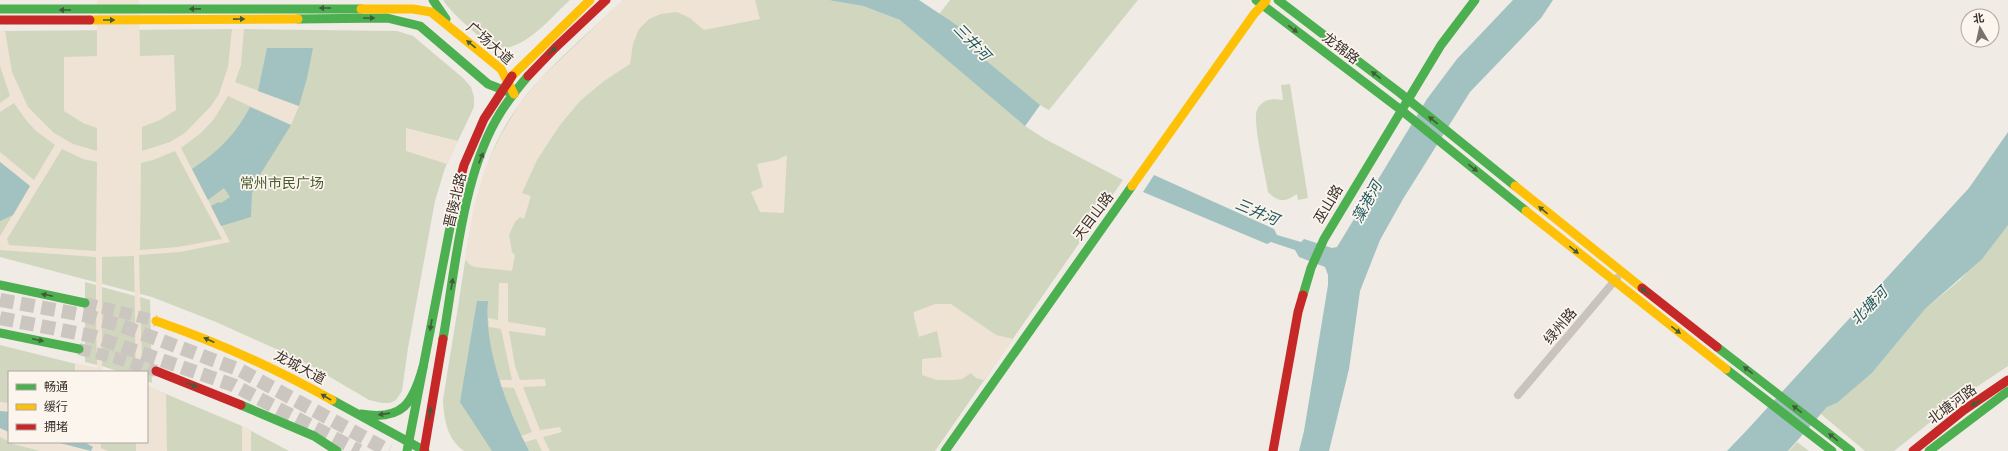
<svg xmlns="http://www.w3.org/2000/svg" width="2008" height="451" font-family="'PT Sans','Noto Sans SC',sans-serif">
<style>
.green{fill:#d1d6bf}
.plaza{fill:#eee3d5;fill-rule:evenodd}
.water{fill:#a1c2c1}
.lines{fill:none;stroke-linecap:round;stroke-linejoin:round}
.primary-tunnel{stroke:#ccc6c0;stroke-width:12;stroke-dasharray:12 6;stroke-linecap:butt}
.highway-tunnel{stroke:#ccc6c0;stroke-width:14;stroke-dasharray:14 7;stroke-linecap:butt}
.street{stroke:#c9c3be;stroke-width:8}
.fast{stroke:#4caf50;stroke-width:9}
.slow{stroke:#ffc107;stroke-width:9}
.jam{stroke:#c62828;stroke-width:9}
.oneway{fill:#415c38}
.labels{text-anchor:middle;stroke-width:3.5;stroke-linejoin:round;paint-order:stroke}
.street-label{font-size:14px;fill:#3b302b;stroke:#fbf5ee}
.park-label{font-size:14px;fill:#4a5a2e;stroke:#fbf5ee}
.water-label{font-size:15px;font-style:italic;fill:#1f5a5e;stroke:#fbf5ee}
</style>
<rect width="100%" height="100%" fill="#f0ebe5"/>
<g class="green">
<path d="M443 0H570C550 18 521 56 491 47 485 45 478 36 473 31 462 21 451 12 443 0Z"/>
<path d="M623 0H828L863 6 900 20 940 13 950 0H1138L1049 110 1040 105 1025 126 1045 139 1123 180 935 451H464C447 439 444 420 443 400 449 361 456 321 462 281 472 216 480 157 521 102 549 65 590 32 623 0Z"/>
<path d="M244 29 397 31 413 36 463 78 471 87 474 97V107L445 168 435 201 408 348 402 391 396 400 390 403H382L369 400 313 367 274 348 216 322 152 297 0 257V31Z"/>
<path d="M1290 84 1308 198 1298 200 1297 194C1286 202 1278 203 1268 192 1266 177 1252 121 1257 110 1262 99 1273 98 1283 100L1281 85Z"/>
<path d="M2008 225V366L1963 396 1894 451H1865L1821 414 1827 407 1837 403 1872 373 1925 309 1960 280Z"/>
<path d="M85 282 96 285 97 365 85 362Z"/>
<path d="M102 287 135 296 136 372H120L102 366Z"/>
<path d="M140 297 150 300 152 383 147 381V372H142Z"/>
<path d="M0 345 108 372H9V442H147V386L242 426 289 451H0Z"/>
<path d="M1797 442 1809 451H1789Z"/>
</g>
<g class="plaza">
<path d="M97 0H139L140 56 174 55 176 110 160 120 142 127V151L170 142 185 133 211 106 219 94 228 67 232 29H244L241 65 235 82 299 106 291 125 228 96 214 119 201 133 181 148 230 242 180 252 139 255 142 372H136L134 256 102 257V372H75V363L97 368 96 257 0 250V236L30 186 0 162V152L34 180 55 145 36 131 26 120 14 103 0 112V103L10 96 0 66V31L5 30 12 72 28 107 54 133 73 144 97 151V128L83 123 64 111V57L97 56ZM62 149 83 159 97 162 96 251 9 245 7 239ZM175 151 222 239 178 247 140 250 141 163 153 160Z"/>
<path d="M623 0H755L760 19 704 30 690 18 677 12 661 14 649 19 639 29 633 44 630 64 604 81 580 101 560 125 537 160 522 193 531 196 524 219 520 217 515 222 509 235 512 252 515 255 512 271 475 267 470 265 465 259 474 206 486 166 501 135 520 103 541 78Z"/>
<path d="M406 128 458 141 447 164 406 151Z"/>
<path d="M787 155 784 212 782 213 760 212 751 192 763 187 757 164 777 160Z"/>
<path d="M499 283H508V322L546 328 545 336 509 331 515 366 520 380 545 379 546 386 523 387 540 430 560 427 562 432 543 437 550 451H542L536 439 525 442 521 436 532 432 514 388 501 387 500 380H512L501 329 489 327 488 318 498 320Z"/>
<path d="M935 304H951L996 335 1013 339 984 380 976 378 971 373 962 379 954 380H937L922 375V359L942 357 937 331 919 337 914 317V312Z"/>
<path d="M147 386 166 394 167 451H136V442H147Z"/>
<path d="M0 402 9 403V412L0 411Z"/>
<path d="M242 426 251 430V451H242Z"/>
<path d="M0 428 9 432V442H56L75 446V442H101V448L108 451H40L13 444 0 437Z"/>
</g>
<g class="water">
<path d="M828 0H919L958 26 972 49 1040 105 1025 126 900 20 863 6Z"/>
<path d="M1513 0H1553L1541 18 1470 92 1403 199 1380 240 1360 291 1349 369 1329 451H1299L1304 431 1328 285V275L1325 267 1299 257 1295 250 1271 242 1267 244 1143 192 1154 175 1274 229 1277 235 1301 242 1304 239 1332 248 1337 247 1427 99 1457 59Z"/>
<path d="M267 48H313L307 78 299 106 258 91Z"/>
<path d="M250 107 291 125 258 178 252 193 251 217 221 226 211 206 219 202 221 203 230 197 224 188 208 200 192 169C218 152 236 134 250 107Z"/>
<path d="M2008 132V225L1982 259 1925 309 1872 373 1837 403 1827 407 1788 451H1727L1748 429 1969 188Z"/>
<path d="M0 162 30 186 13 215 0 221Z"/>
<path d="M477 301H488C483 346 508 411 529 451H492L460 402Z"/>
<path d="M0 411 9 412V432L0 428Z"/>
<path d="M56 442H84L93 447 91 451Z"/>
</g>
<g class="lines">
<g class="primary-tunnel">
<path d="M85 303 156 321"/>
<path d="M79 349 116 358 156 371"/>
</g>
<g class="highway-tunnel">
<path d="M0 300 84 315 122 326 240 370 389 451"/>
<path d="M0 318 92 336 233 385 359 451"/>
</g>
<path class="street" d="M1518 395 1617 278"/>
<g class="fast">
<path d="M433 0 446 19"/>
<path d="M1256 0 1401 110 1526 211"/>
<path d="M1278 0 1400 93 1515 186"/>
<path d="M0 9H361"/>
<path d="M298 19 387 18 420 26 488 84 514 94"/>
<path d="M0 285 85 303"/>
<path d="M1303 295 1311 268 1324 239 1441 45 1475 0"/>
<path d="M0 333 79 349"/>
<path d="M443 339C455 271 462 180 496 120 505 104 516 90 528 76"/>
<path d="M1717 347 1851 451"/>
<path d="M1726 369 1832 451"/>
<path d="M332 400 425 451"/>
<path d="M241 405 314 436 337 451"/>
<path d="M361 414C403 421 413 403 423 367"/>
<path d="M407 451 457 191"/>
<path d="M945 451 1132 186"/>
<path d="M1929 451 2008 391"/>
</g>
<g class="slow">
<path d="M361 9H413L431 12 501 69 514 94"/>
<path d="M90 20 298 19"/>
<path d="M512 76 590 0"/>
<path d="M1132 186 1254 14 1266 1"/>
<path d="M1515 186 1642 288"/>
<path d="M1526 211 1726 369"/>
<path d="M156 321C217 342 275 368 332 400"/>
</g>
<g class="jam">
<path d="M0 20H90"/>
<path d="M528 76 555 48 606 0"/>
<path d="M457 191 464 165 484 119 512 76"/>
<path d="M1642 288 1717 347"/>
<path d="M156 371 241 405"/>
<path d="M424 451 443 339"/>
<path d="M1273 451 1298 312 1303 295"/>
<path d="M1913 451 1964 410 2008 380"/>
</g>
</g>
<defs><path id="oneway-solid" d="M-6-.8H1V-3.2L6.5 0L1 3.2V.8H-6Z"/></defs>
<g class="oneway">
<use href="#oneway-solid" transform="translate(325 8) rotate(180)"/>
<use href="#oneway-solid" transform="translate(195 9) rotate(179)"/>
<use href="#oneway-solid" transform="translate(65 10) rotate(-180)"/>
<use href="#oneway-solid" transform="translate(369 18)"/>
<use href="#oneway-solid" transform="translate(239 19) rotate(-1)"/>
<use href="#oneway-solid" transform="translate(109 20)"/>
<use href="#oneway-solid" transform="translate(1293 29) rotate(37)"/>
<use href="#oneway-solid" transform="translate(471 44) rotate(-141)"/>
<use href="#oneway-solid" transform="translate(552 51) rotate(-43)"/>
<use href="#oneway-solid" transform="translate(1376 75) rotate(-143)"/>
<use href="#oneway-solid" transform="translate(1433 120) rotate(-141)"/>
<use href="#oneway-solid" transform="translate(481 158) rotate(-68)"/>
<use href="#oneway-solid" transform="translate(1473 168) rotate(39)"/>
<use href="#oneway-solid" transform="translate(1543 210) rotate(-141)"/>
<use href="#oneway-solid" transform="translate(1574 250) rotate(39)"/>
<use href="#oneway-solid" transform="translate(452 284) rotate(-80)"/>
<use href="#oneway-solid" transform="translate(1645 291) rotate(-142)"/>
<use href="#oneway-solid" transform="translate(47 295) rotate(-168)"/>
<use href="#oneway-solid" transform="translate(431 325) rotate(100)"/>
<use href="#oneway-solid" transform="translate(1676 330) rotate(38)"/>
<use href="#oneway-solid" transform="translate(38 340) rotate(12)"/>
<use href="#oneway-solid" transform="translate(209 340) rotate(-156)"/>
<use href="#oneway-solid" transform="translate(1748 370) rotate(-142)"/>
<use href="#oneway-solid" transform="translate(192 385) rotate(22)"/>
<use href="#oneway-solid" transform="translate(326 397) rotate(-149)"/>
<use href="#oneway-solid" transform="translate(1976 403) rotate(147)"/>
<use href="#oneway-solid" transform="translate(1797 409) rotate(-142)"/>
<use href="#oneway-solid" transform="translate(430 413) rotate(-80)"/>
<use href="#oneway-solid" transform="translate(384 414) rotate(172)"/>
<use href="#oneway-solid" transform="translate(1833 437) rotate(-141)"/>
</g>
<g class="labels">
<g class="street-label">
<text transform="translate(490 43) rotate(41)" y="5">广场大道</text>
<text transform="translate(1341 48) rotate(37)" y="5">龙锦路</text>
<text transform="translate(455 200) rotate(-77)" y="5">晋陵北路</text>
<text transform="translate(1328 204) rotate(-59)" y="5">巫山路</text>
<text transform="translate(1093 216) rotate(-53)" y="5">天目山路</text>
<text transform="translate(1560 326) rotate(-50)" y="5">绿州路</text>
<text transform="translate(300 367) rotate(28)" y="5">龙城大道</text>
<text transform="translate(1952 404) rotate(-36)" y="5">北塘河路</text>
</g>
<g class="park-label">
<text x="282" y="188">常州市民广场</text>
</g>
<g class="water-label">
<text transform="translate(972 42) rotate(46)" y="5">三井河</text>
<text transform="translate(1367 202) rotate(-61)" y="5">藻港河</text>
<text transform="translate(1257 212) rotate(23)" y="5">三井河</text>
<text transform="translate(1869 306) rotate(-46)" y="5">北塘河</text>
</g>
</g>
<rect x="8" y="371" width="140" height="72" fill="#fbf5ee" stroke="#aea6a0"/>
<rect x="16" y="384" width="20" height="6" fill="#4caf50" stroke="#aea6a0"/>
<text x="44" y="391" font-size="12" fill="#3b302b">畅通</text>
<rect x="16" y="404" width="20" height="6" fill="#ffc107" stroke="#aea6a0"/>
<text x="44" y="411" font-size="12" fill="#3b302b">缓行</text>
<rect x="16" y="424" width="20" height="6" fill="#c62828" stroke="#aea6a0"/>
<text x="44" y="431" font-size="12" fill="#3b302b">拥堵</text>
<g transform="translate(1980 28) rotate(351)"><circle r="19" fill="#fbf5ee" stroke="#aea6a0"/>
<path d="M0-3L7 15L0 10L-7 15Z" fill="#7a716c"/>
<text y="-6" font-size="11" font-weight="bold" text-anchor="middle" fill="#3b302b">北</text>
</g>
</svg>
